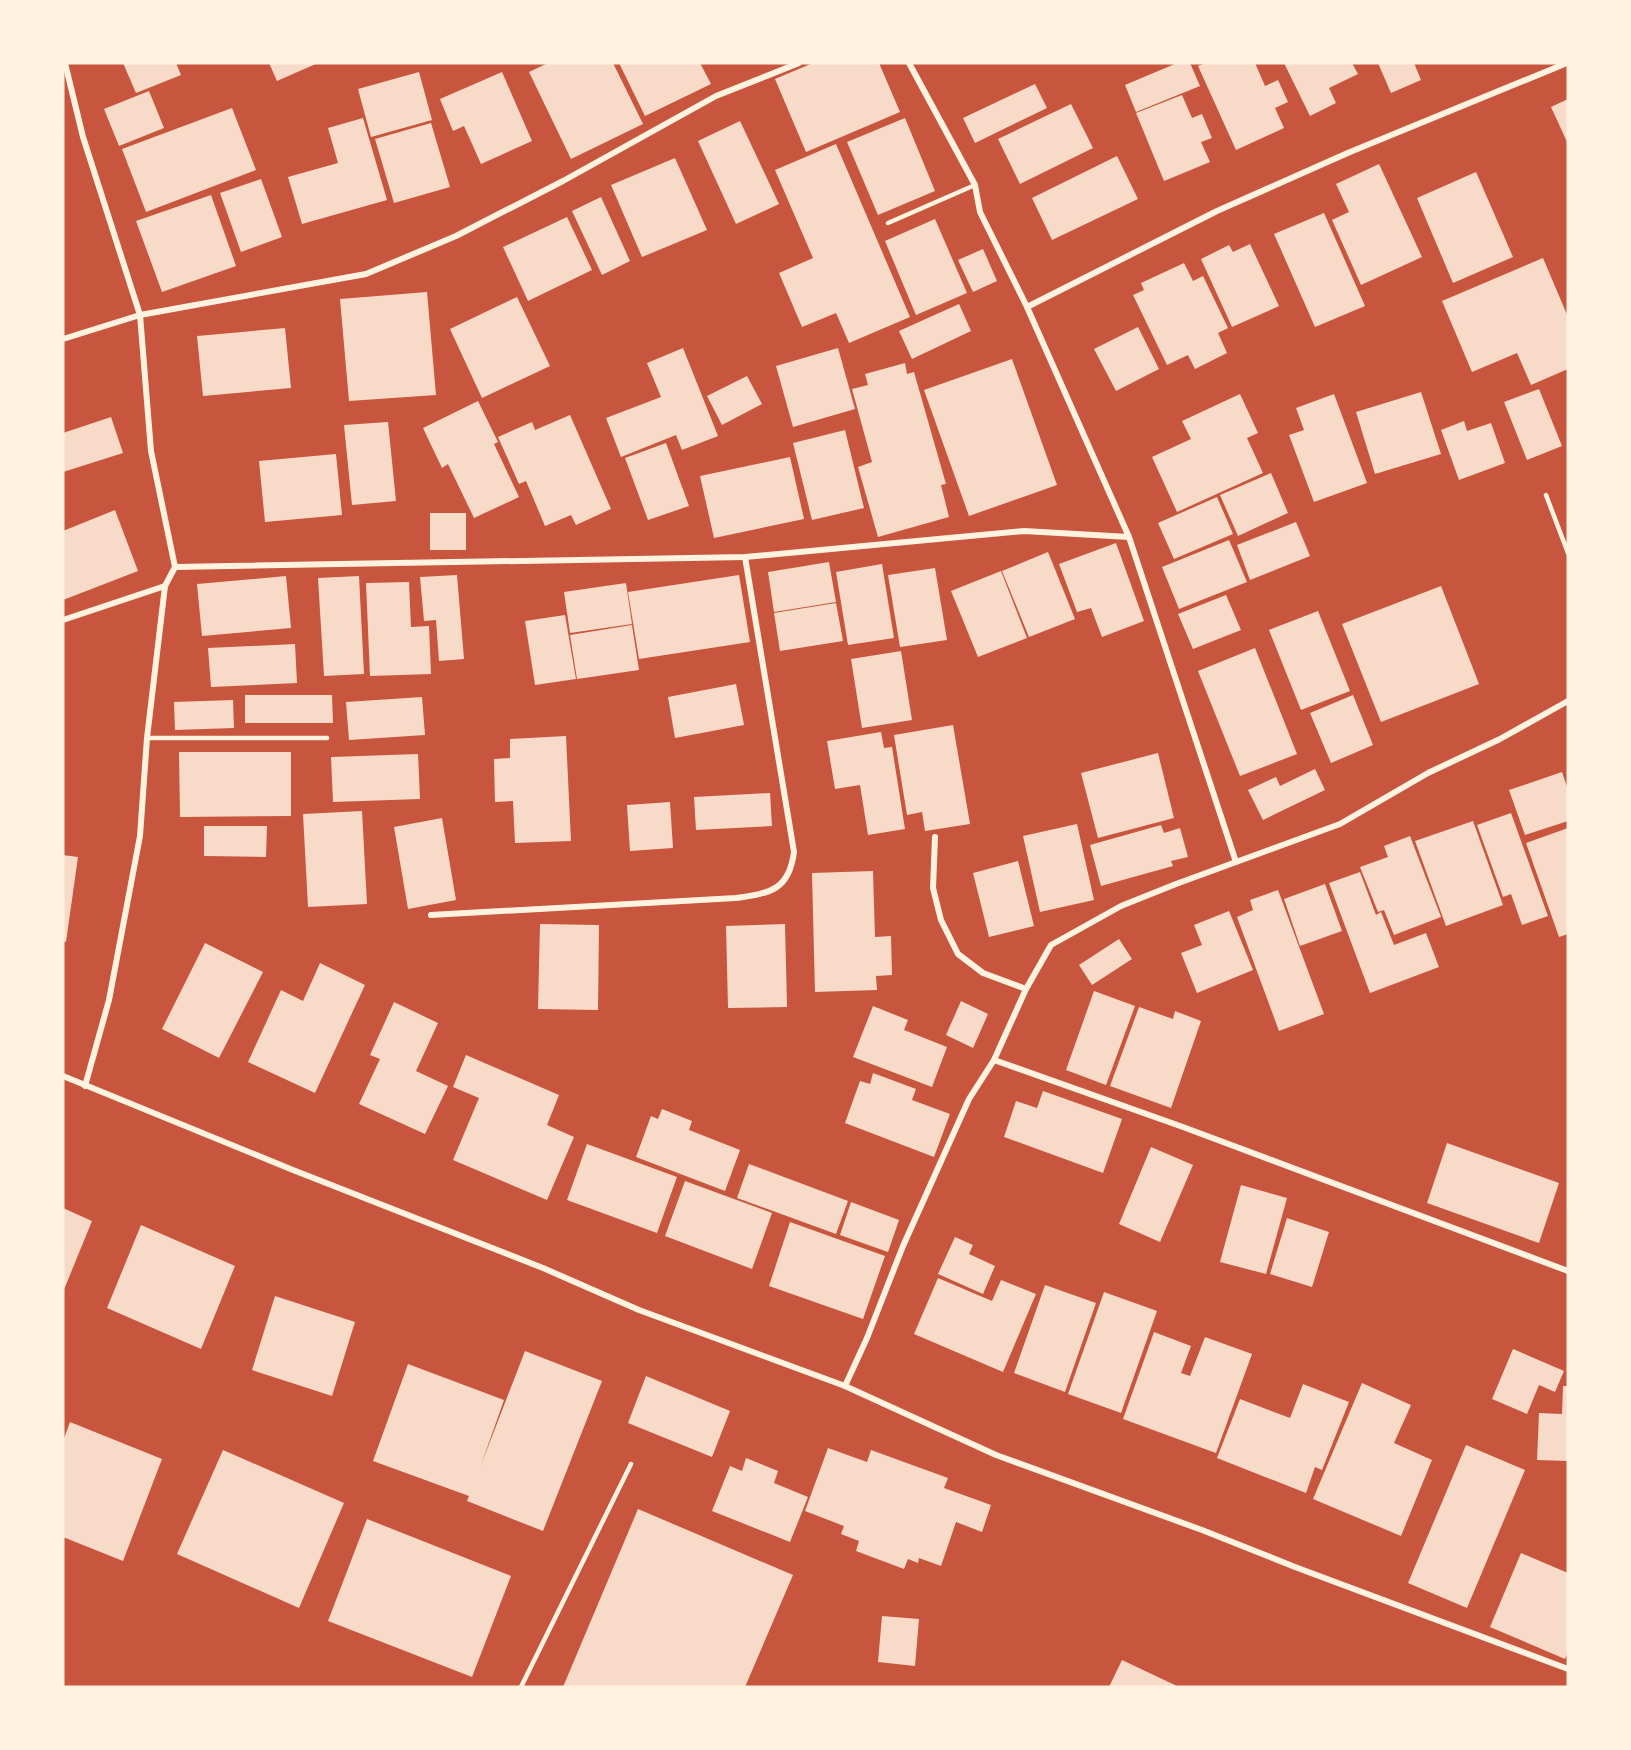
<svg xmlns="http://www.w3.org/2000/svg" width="1631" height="1750" font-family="Cabin,sans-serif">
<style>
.building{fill:#f7dbc8}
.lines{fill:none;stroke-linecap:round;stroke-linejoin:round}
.service{stroke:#fff3e0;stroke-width:4.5}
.minor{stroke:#fff3e0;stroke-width:6}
</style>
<rect width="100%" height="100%" fill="#c8553d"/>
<g class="building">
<path d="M123 63H176L181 75 136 93Z"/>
<path d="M269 63H318L277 81Z"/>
<path d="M548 63H613L643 124 571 159 529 72Z"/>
<path d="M619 63H700L711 84 645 116Z"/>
<path d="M813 63H879L900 112 806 152 775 79Z"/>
<path d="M1177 63H1190L1200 86 1136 112 1125 85Z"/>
<path d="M1206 63H1255L1265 86 1278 80 1288 102 1275 108 1284 128 1236 150 1198 66Z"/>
<path d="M1284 63H1352L1358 74 1329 88 1336 103 1310 116Z"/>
<path d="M1378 63H1414L1421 80 1391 93Z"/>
<path d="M419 72 432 120 371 137 358 89Z"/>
<path d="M502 72 532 141 481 164 464 126 453 131 440 99Z"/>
<path d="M1035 84 1047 108 975 143 963 118Z"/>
<path d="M149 91 164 128 119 146 104 109Z"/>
<path d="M1182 95 1192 118 1202 114 1212 138 1201 142 1210 162 1164 181 1136 113Z"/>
<path d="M1568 99V144L1551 107Z"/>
<path d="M1071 104 1093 148 1020 184 998 139Z"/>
<path d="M232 108 256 170 146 212 122 149Z"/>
<path d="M363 118 387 200 302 224 288 177 338 163 328 128Z"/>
<path d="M905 118 935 191 878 215 847 142Z"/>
<path d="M740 121 779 204 736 224 698 141Z"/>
<path d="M431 123 450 187 394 203 375 139Z"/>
<path d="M836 144 910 317 849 343 836 313 802 327 779 273 813 258 775 170Z"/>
<path d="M1117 156 1138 199 1052 240 1032 198Z"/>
<path d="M675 158 707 230 642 257 611 185Z"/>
<path d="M1379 164 1422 257 1361 285 1332 220 1349 212 1336 184Z"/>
<path d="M1476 172 1513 257 1453 283 1417 198Z"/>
<path d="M261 179 282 237 241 252 220 193Z"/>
<path d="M211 195 236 266 162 292 136 221Z"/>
<path d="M601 197 630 261 602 275 572 211Z"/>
<path d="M1324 213 1365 306 1315 327 1274 234Z"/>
<path d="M567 217 592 270 528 301 503 247Z"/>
<path d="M935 219 967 293 916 315 885 241Z"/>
<path d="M1250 244 1279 306 1232 327 1201 259 1229 245 1233 252Z"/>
<path d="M983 249 997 281 973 292 958 260Z"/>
<path d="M1543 258 1568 317V369L1531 385 1517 353 1472 372 1442 301Z"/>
<path d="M1184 263 1193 281 1203 276 1228 328 1218 333 1227 353 1195 369 1188 355 1167 365 1133 295 1144 290 1141 283Z"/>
<path d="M427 292 436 395 349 401 340 299Z"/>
<path d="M517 297 550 366 482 398 450 329Z"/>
<path d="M959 304 971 331 912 359 899 331Z"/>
<path d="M1138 327 1159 369 1116 391 1094 349Z"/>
<path d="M285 328 291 388 203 396 197 336Z"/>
<path d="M683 348 718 436 682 450 676 435 621 457 606 418 661 397 647 363Z"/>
<path d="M838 348 855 409 793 427 776 366Z"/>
<path d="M1012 359 1057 485 969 516 924 390Z"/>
<path d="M905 363 907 374 914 372 946 484 941 485 949 517 878 537 858 467 872 462 852 389 868 385 865 374Z"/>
<path d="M747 376 762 404 722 425 707 396Z"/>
<path d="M1539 389 1562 446 1527 460 1504 402Z"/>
<path d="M1421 392 1441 454 1375 474 1356 412Z"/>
<path d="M1240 394 1258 433 1247 438 1263 473 1177 512 1152 457 1191 439 1182 421Z"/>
<path d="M1334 394 1367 483 1314 502 1289 435 1304 430 1296 408Z"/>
<path d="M478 401 498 442 494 444 519 497 474 518 448 464 442 468 423 428Z"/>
<path d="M570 415 611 509 576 525 571 515 545 526 526 481 519 484 498 437 532 422 535 430Z"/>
<path d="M111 417 123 453 63 472V433Z"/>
<path d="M1464 421 1467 431 1491 423 1505 463 1459 480 1441 430Z"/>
<path d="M388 422 396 501 352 505 344 425Z"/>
<path d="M845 430 864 508 812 520 793 443Z"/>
<path d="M666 443 689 506 648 520 625 458Z"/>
<path d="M336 454 342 515 265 522 259 461Z"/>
<path d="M790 457 804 519 714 538 700 476Z"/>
<path d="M1271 473 1288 513 1238 536 1220 495Z"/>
<path d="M1217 497 1233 534 1174 559 1158 523Z"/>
<path d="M115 510 138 571 63 600V531Z"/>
<rect x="430" y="513" width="36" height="37"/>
<path d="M1296 522 1310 556 1250 580 1237 545Z"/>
<path d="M1229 540 1247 582 1179 609 1162 567Z"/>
<path d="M1116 543 1144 621 1102 637 1091 608 1077 612 1059 564Z"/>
<path d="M1048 552 1075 619 1029 637 1002 571Z"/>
<path d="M829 562 836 602 774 612 768 572Z"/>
<path d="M882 564 894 638 848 645 836 572Z"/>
<path d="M935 568 947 640 900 647 888 575Z"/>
<path d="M1001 571 1027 638 978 657 951 591Z"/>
<path d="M457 575 464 659 439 661 436 620 424 621 420 577Z"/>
<path d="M739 575 750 642 639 659 628 592Z"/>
<path d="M286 576 291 628 202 636 197 584Z"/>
<path d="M359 576 364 674 324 676 318 578Z"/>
<path d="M409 582 411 627 429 626 431 674 370 676 366 583Z"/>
<path d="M626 583 632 624 570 633 564 592Z"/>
<path d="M1441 586 1479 684 1381 722 1342 624Z"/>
<path d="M1226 595 1241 630 1193 649 1178 614Z"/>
<path d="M836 603 843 641 780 651 774 613Z"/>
<path d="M1318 611 1350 691 1301 710 1269 630Z"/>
<path d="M565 615 576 679 535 685 525 621Z"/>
<path d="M632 625 639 670 577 679 570 635Z"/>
<path d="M295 644 297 683 211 687 208 648Z"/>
<path d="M1255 648 1297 754 1240 776 1198 671Z"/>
<path d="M901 651 912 720 862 728 851 659Z"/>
<path d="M736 684 744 725 675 738 668 697Z"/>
<path d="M245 695H332L333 723H245Z"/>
<path d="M1353 695 1373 745 1331 763 1310 713Z"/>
<path d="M422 697 425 735 349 740 346 702Z"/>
<path d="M233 700 234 728 175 730 174 702Z"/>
<path d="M953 725 970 824 925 831 922 812 907 815 894 735Z"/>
<path d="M881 732 884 748 892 747 905 829 868 835 860 785 835 789 827 741Z"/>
<path d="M566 736 571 841 515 843 513 801 495 802 494 759 510 758V739Z"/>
<path d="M179 752H291V816L180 817Z"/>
<path d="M1158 753 1174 818 1098 838 1081 773Z"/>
<path d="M418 754 420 799 333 802 331 757Z"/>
<path d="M1315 769 1325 790 1263 820 1248 790 1276 777 1280 786Z"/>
<path d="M1562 772 1568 790V821L1525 835 1509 790Z"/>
<path d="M770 793 772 826 696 830 694 797Z"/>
<path d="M670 802 673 848 630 851 627 805Z"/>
<path d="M362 811 367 904 308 907 303 814Z"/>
<path d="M1511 813 1548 916 1522 925 1511 894 1503 897 1477 825Z"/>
<path d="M442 818 456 900 408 909 394 827Z"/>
<path d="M1473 821 1503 905 1446 926 1415 841Z"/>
<path d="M1077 824 1094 900 1040 912 1023 836Z"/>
<path d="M1161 825 1164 833 1180 828 1188 857 1171 861 1173 866 1101 886 1090 845Z"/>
<path d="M204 826H267L266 857 204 856Z"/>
<path d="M1568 828V934L1559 937 1526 843Z"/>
<path d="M1410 836 1441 917 1394 935 1384 910 1378 912 1360 867 1388 857 1384 846Z"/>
<path d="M63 855 78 857 66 942 63 941Z"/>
<path d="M1018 861 1034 926 989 937 973 873Z"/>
<path d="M873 871 875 937 891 936 892 975 876 976 877 990 815 992 812 873Z"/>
<path d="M1360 872 1376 915 1381 912 1394 945 1426 933 1439 967 1370 993 1329 883Z"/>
<path d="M1325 884 1342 931 1300 946 1284 899Z"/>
<path d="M1278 890 1324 1014 1279 1031 1237 917 1253 910 1250 900Z"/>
<path d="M1229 911 1253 970 1197 993 1181 953 1202 945 1194 925Z"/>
<path d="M540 924 599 925 598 1010 538 1009Z"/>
<path d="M785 924 787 1007 728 1008 726 926Z"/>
<path d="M1119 939 1132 959 1092 985 1079 965Z"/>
<path d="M205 943 263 972 219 1058 162 1029Z"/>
<path d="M320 963 365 985 315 1093 248 1062 281 990 303 1001Z"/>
<path d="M1094 991 1135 1006 1106 1085 1066 1070Z"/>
<path d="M961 1001 988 1014 973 1048 946 1035Z"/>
<path d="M394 1002 438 1023 416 1071 448 1086 425 1134 359 1104 380 1059 370 1055Z"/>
<path d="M873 1006 908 1020 904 1030 947 1047 932 1087 853 1057Z"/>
<path d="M1139 1007 1173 1019 1175 1011 1201 1021 1171 1108 1110 1086Z"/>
<path d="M466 1055 559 1095 547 1125 574 1137 547 1200 453 1160 479 1098 453 1087Z"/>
<path d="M873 1073 916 1089 912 1100 950 1114 934 1157 845 1123 860 1081 870 1084Z"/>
<path d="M1043 1091 1122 1119 1103 1173 1004 1137 1016 1101 1037 1108Z"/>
<path d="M662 1109 692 1121 689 1130 740 1150 725 1191 636 1157 651 1116 658 1119Z"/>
<path d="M1447 1143 1559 1183 1539 1243 1427 1203Z"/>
<path d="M587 1144 677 1177 657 1233 567 1200Z"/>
<path d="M1151 1147 1193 1165 1160 1242 1119 1224Z"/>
<path d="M749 1164 848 1201 836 1234 737 1198Z"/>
<path d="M685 1181 772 1213 752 1269 665 1236Z"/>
<path d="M1241 1185 1287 1198 1266 1274 1220 1262Z"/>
<path d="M851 1202 899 1220 888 1252 840 1235Z"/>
<path d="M63 1208 92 1221 63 1292Z"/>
<path d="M1287 1218 1329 1232 1312 1287 1270 1274Z"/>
<path d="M790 1222 885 1256 863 1319 769 1286Z"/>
<path d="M141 1225 235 1266 201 1349 107 1308Z"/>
<path d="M955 1237 973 1245 969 1254 995 1266 983 1294 938 1274Z"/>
<path d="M938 1278 992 1301 1001 1280 1036 1294 1003 1372 914 1334Z"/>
<path d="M1045 1285 1096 1303 1065 1392 1014 1373Z"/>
<path d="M1104 1292 1157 1311 1121 1413 1068 1394Z"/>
<path d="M275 1296 355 1322 332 1396 252 1370Z"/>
<path d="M1154 1332 1191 1346 1181 1373 1190 1376 1205 1337 1252 1354 1216 1453 1123 1419Z"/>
<path d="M1513 1349 1564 1371 1555 1392 1539 1385 1527 1414 1492 1399Z"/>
<path d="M525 1351 602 1381 543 1531 467 1501 469 1496 373 1461 408 1364 504 1400 481 1465Z"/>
<path d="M646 1376 730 1411 712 1457 628 1423Z"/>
<path d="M1362 1383 1411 1405 1394 1443 1432 1460 1401 1536 1313 1499Z"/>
<path d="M1303 1384 1349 1402 1322 1470 1315 1467 1306 1493 1217 1458 1240 1399 1290 1418Z"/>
<path d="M1563 1386H1568V1461L1537 1460 1539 1413 1562 1414Z"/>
<path d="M70 1422 162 1459 123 1561 63 1537V1441Z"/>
<path d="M1466 1445 1525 1470 1467 1608 1408 1583Z"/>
<path d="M828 1448 867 1462 871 1450 948 1478 944 1488 991 1505 982 1532 956 1522 941 1566 919 1558 918 1563 908 1559 904 1569 856 1551 859 1541 841 1534 844 1526 805 1511Z"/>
<path d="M223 1450 344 1503 299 1608 177 1554Z"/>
<path d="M746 1458 778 1471 774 1483 808 1497 790 1542 712 1511 730 1466 742 1471Z"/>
<path d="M638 1509 793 1575 745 1687H563Z"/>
<path d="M367 1519 511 1576 472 1677 328 1621Z"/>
<path d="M1521 1553 1568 1573V1652L1565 1659 1490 1627Z"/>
<path d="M882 1616 919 1619 915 1666 878 1662Z"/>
<path d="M1122 1660 1179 1687H1109Z"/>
</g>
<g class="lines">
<g class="service">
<path d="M888 223 975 185"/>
<path d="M1546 495 1568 553"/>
<path d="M147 738H327"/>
<path d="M521 1687 631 1464"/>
</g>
<g class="minor">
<path d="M65 63 83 137 140 315 151 451 175 567 165 586 147 738 140 836 109 1000 85 1086"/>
<path d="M909 63 975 185 980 212 1027 307 1129 537 1236 862"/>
<path d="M1027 307 1217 211 1350 152 1567 63"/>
<path d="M63 339 140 315 366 274 456 236 563 181 716 96 799 63"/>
<path d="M175 567 745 557 1024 531 1129 537"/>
<path d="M63 620 165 586"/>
<path d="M935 837 933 888 941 920 958 954 983 973 1026 989"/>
<path d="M431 915 736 898C771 893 789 890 794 852L745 557"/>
<path d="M994 1060 1183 1127 1568 1271"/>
<path d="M63 1076 293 1170 543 1268 639 1310 845 1386 996 1455 1202 1530 1295 1567 1568 1669"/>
<path d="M845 1386 867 1338 903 1246 969 1099 994 1060 1026 989 1051 945 1121 906 1176 884 1340 824 1428 773 1500 739 1568 701"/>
</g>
</g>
<rect width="1631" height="1750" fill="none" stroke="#fff3e0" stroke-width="129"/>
</svg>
